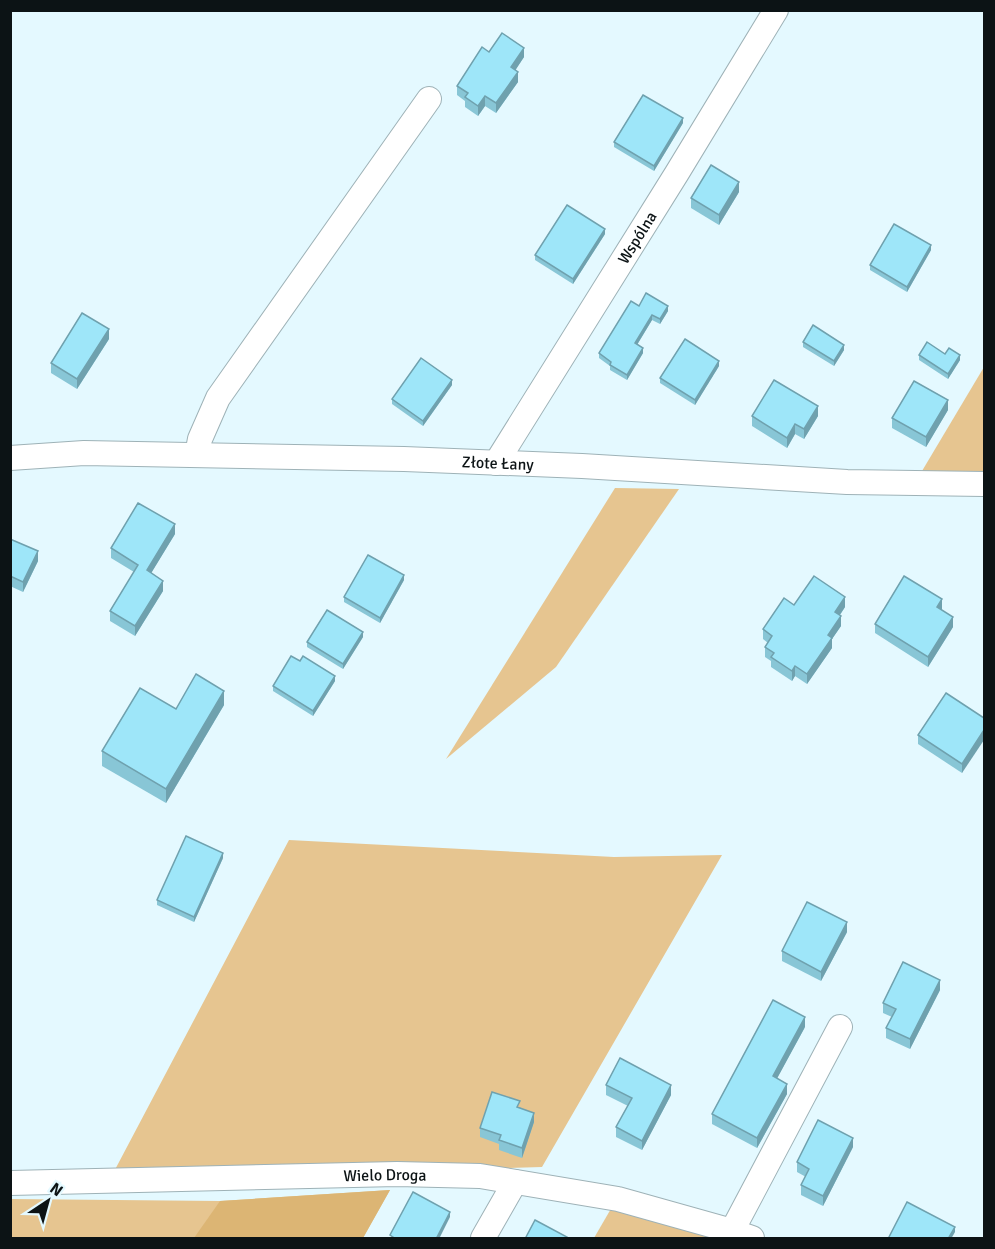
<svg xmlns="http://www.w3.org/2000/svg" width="995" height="1249" font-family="Signika,sans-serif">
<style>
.green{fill:#e6c590}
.forest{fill:#dcb574}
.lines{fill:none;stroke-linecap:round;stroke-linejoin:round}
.minor-casing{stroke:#9eb2b7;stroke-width:26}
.minor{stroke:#fff;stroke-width:24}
.wall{fill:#88c6d6}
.shaded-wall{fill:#6fa1ae}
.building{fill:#9ee6f9;stroke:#6fa1ae;stroke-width:1.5}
.labels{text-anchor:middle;stroke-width:5;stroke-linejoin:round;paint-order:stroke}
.street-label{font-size:16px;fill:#0c1315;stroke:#e4f9ff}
</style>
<rect width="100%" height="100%" fill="#e4f9ff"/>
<g class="green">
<path d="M984 367V471H922Z"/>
<path d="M615 488 679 489 556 667 446 759Z"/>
<path d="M289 840 614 857 722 855 542 1167 109 1181Z"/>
<path d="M390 1190 363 1238H11L10 1199 220 1201Z"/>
<path d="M612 1207 721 1238H594Z"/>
</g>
<path class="forest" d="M390 1190 363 1238H194L220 1201Z"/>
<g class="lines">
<defs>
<g id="minor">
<path d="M197 455 200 439 218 398 429 99"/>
<path id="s1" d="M10 458 84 453 404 459 582 466 847 482 984 484"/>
<path id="s2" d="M496 463 677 173 776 10"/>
<path id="s3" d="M10 1183 397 1174 480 1176 618 1199 732 1231 752 1238"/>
<path d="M732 1231 840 1027"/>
<path d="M483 1238 515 1182"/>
</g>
</defs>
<use href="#minor" class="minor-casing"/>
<use href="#minor" class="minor"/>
</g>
<g class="wall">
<path d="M489 52 524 57 515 70 518 82 496 113 485 106 478 116 465 107V101L457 95V86Z"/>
<path d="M683 123 654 171 614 147V142Z"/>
<path d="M739 192 719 225 691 208V198Z"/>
<path d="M605 234 573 284 535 260V255Z"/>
<path d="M931 250 907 292 870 270V265Z"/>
<path d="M639 306 668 311 660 324 652 320 637 345 643 353 627 380 610 370V366L599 358V353Z"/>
<path d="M109 339 77 389 51 373V363Z"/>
<path d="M803 342 844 350 834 366 803 347Z"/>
<path d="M945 354 960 360 948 379 919 360V355Z"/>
<path d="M719 366 695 405 660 383V378Z"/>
<path d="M452 385 423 426 392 404V399Z"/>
<path d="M948 410 926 447 892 428V418Z"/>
<path d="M752 416H818L804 439 795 434 787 448 752 426Z"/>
<path d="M175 534 151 573 163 591 135 636 110 621V611L134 572 111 558V548Z"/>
<path d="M10 539 38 561 23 592 10 586Z"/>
<path d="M404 580 380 623 344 602V597Z"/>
<path d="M794 605 845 607 840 615 841 626 832 639V648L807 684 795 676 792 681 771 667V661L765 657V647L768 643 763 639V629Z"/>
<path d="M941 610 953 627 928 667 875 633V624Z"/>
<path d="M363 637 343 669 307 647V642Z"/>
<path d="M335 681 313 716 273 691V686Z"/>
<path d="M224 705 166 803 102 766V751L176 709Z"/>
<path d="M984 718 962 773 918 744V735Z"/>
<path d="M223 858 194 922 157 905V900Z"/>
<path d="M847 932 821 981 782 961V951Z"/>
<path d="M940 990 910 1049 886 1038V1028L892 1017 883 1013V1003Z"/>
<path d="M805 1027 777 1078 787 1094 757 1148 712 1124V1114Z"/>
<path d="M606 1085 671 1095 642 1150 616 1137V1127L628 1106 606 1095Z"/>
<path d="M520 1107 534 1122 522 1158 499 1150V1144L480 1137V1128Z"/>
<path d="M853 1147 823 1206 801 1195V1185L806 1177 797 1172V1162Z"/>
</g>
<g class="shaded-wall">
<path d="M524 48V57L511 77V67Z"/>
<path d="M518 72V82L496 113V103Z"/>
<path d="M485 96V106L478 116V106Z"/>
<path d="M683 118V123L654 171V166Z"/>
<path d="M739 182V192L719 225V215Z"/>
<path d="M605 229V234L573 284V279Z"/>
<path d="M931 245V250L907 292V287Z"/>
<path d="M668 306V311L660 324V319Z"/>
<path d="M652 315V320L635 348V343Z"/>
<path d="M109 329V339L77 389V379Z"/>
<path d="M844 345V350L834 366V361Z"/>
<path d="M643 348V353L627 380V375Z"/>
<path d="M960 355V360L948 379V374Z"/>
<path d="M719 361V366L695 405V400Z"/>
<path d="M452 380V385L423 426V421Z"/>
<path d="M948 400V410L926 447V437Z"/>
<path d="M818 406V416L804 439V429Z"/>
<path d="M795 424V434L787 448V438Z"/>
<path d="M175 524V534L147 580V570Z"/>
<path d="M38 551V561L23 592V582Z"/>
<path d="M404 575V580L380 623V618Z"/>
<path d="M163 581V591L135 636V626Z"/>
<path d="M845 597V607L835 622V612Z"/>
<path d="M942 599V609L937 617V607Z"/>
<path d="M841 616V626L832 639V648L807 684V674L828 635Z"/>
<path d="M953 617V627L928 667V657Z"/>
<path d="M363 632V637L343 669V664Z"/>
<path d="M795 666V676L792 681V671Z"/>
<path d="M335 676V681L313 716V711Z"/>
<path d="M224 691V705L166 803V789Z"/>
<path d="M984 730V740L962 773V764Z"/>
<path d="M223 853V858L194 922V917Z"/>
<path d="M847 922V932L821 981V972Z"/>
<path d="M940 980V990L910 1049V1039Z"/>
<path d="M805 1017V1027L773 1086V1076Z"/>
<path d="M787 1084V1094L757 1148V1138Z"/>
<path d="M671 1085V1095L642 1150V1141Z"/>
<path d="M534 1113V1122L522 1158V1148Z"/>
<path d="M853 1138V1147L823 1206V1196Z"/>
<path d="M450 1212V1217L439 1239H436Z"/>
<path d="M955 1227V1232L951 1239H948Z"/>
</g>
<g class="building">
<path d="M502 33 524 48 511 67 518 72 496 103 485 96 478 106 465 97 468 93 457 86 482 47 489 52Z"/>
<path d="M643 95 683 118 654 166 614 142Z"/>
<path d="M711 165 739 182 719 215 691 198Z"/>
<path d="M567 205 605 229 573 279 535 255Z"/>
<path d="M894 224 931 245 907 287 870 265Z"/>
<path d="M646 293 668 306 660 319 652 315 635 343 643 348 627 375 610 365 611 362 599 353 631 301 639 306Z"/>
<path d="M82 313 109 329 77 379 51 363Z"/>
<path d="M813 325 844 345 834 361 803 342Z"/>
<path d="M685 339 719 361 695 400 660 378Z"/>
<path d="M927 342 945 354 949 348 960 355 948 374 919 355Z"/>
<path d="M421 358 452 380 423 421 392 399Z"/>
<path d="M774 380 818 406 804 429 795 424 787 438 752 416Z"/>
<path d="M914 381 948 400 926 437 892 418Z"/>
<path d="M138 503 175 524 147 570 163 581 135 626 110 611 138 565 111 548Z"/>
<path d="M10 539 38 551 23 582 10 576Z"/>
<path d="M368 555 404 575 380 618 344 597Z"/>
<path d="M814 576 845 597 835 612 841 616 828 635 832 638 807 674 795 666 792 671 771 657 774 653 765 647 772 636 763 629 784 598 794 605Z"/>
<path d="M904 576 942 599 937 607 953 617 928 657 875 624Z"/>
<path d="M327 610 363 632 343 664 307 642Z"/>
<path d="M291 656 300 661 303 656 335 676 313 711 273 686Z"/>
<path d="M196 674 224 691 166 789 102 751 140 688 176 709Z"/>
<path d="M946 693 984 718V730L962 764 918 735Z"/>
<path d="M186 836 223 853 194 917 157 900Z"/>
<path d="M807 902 847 922 821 972 782 951Z"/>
<path d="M903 962 940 980 910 1039 886 1028 896 1009 883 1003Z"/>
<path d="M773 1000 805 1017 773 1076 787 1084 757 1138 712 1114Z"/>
<path d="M620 1058 671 1085 642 1141 616 1127 632 1098 606 1085Z"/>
<path d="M492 1092 520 1101 517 1107 534 1113 522 1148 499 1140 501 1135 480 1128Z"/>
<path d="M818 1120 853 1138 823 1196 801 1185 809 1169 797 1162Z"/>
<path d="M413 1192 450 1212 436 1239H396L390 1235Z"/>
<path d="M907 1202 955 1227 948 1239H892L889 1237Z"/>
<path d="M535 1220 567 1237 566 1239H525Z"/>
</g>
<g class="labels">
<g class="street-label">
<text dy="6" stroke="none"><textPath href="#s2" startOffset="266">Wspólna</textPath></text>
<text dy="6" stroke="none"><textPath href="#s1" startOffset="488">Złote Łany</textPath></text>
<text dy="6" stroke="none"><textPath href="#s3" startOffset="375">Wielo Droga</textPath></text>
</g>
</g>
<rect width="995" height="1249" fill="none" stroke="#0c1315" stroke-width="24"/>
<g transform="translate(48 1201) rotate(36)" stroke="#e4f9ff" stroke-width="4.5" paint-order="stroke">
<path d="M0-4.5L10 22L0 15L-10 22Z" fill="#0c1315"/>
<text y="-9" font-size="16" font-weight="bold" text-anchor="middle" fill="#0c1315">N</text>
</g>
</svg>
